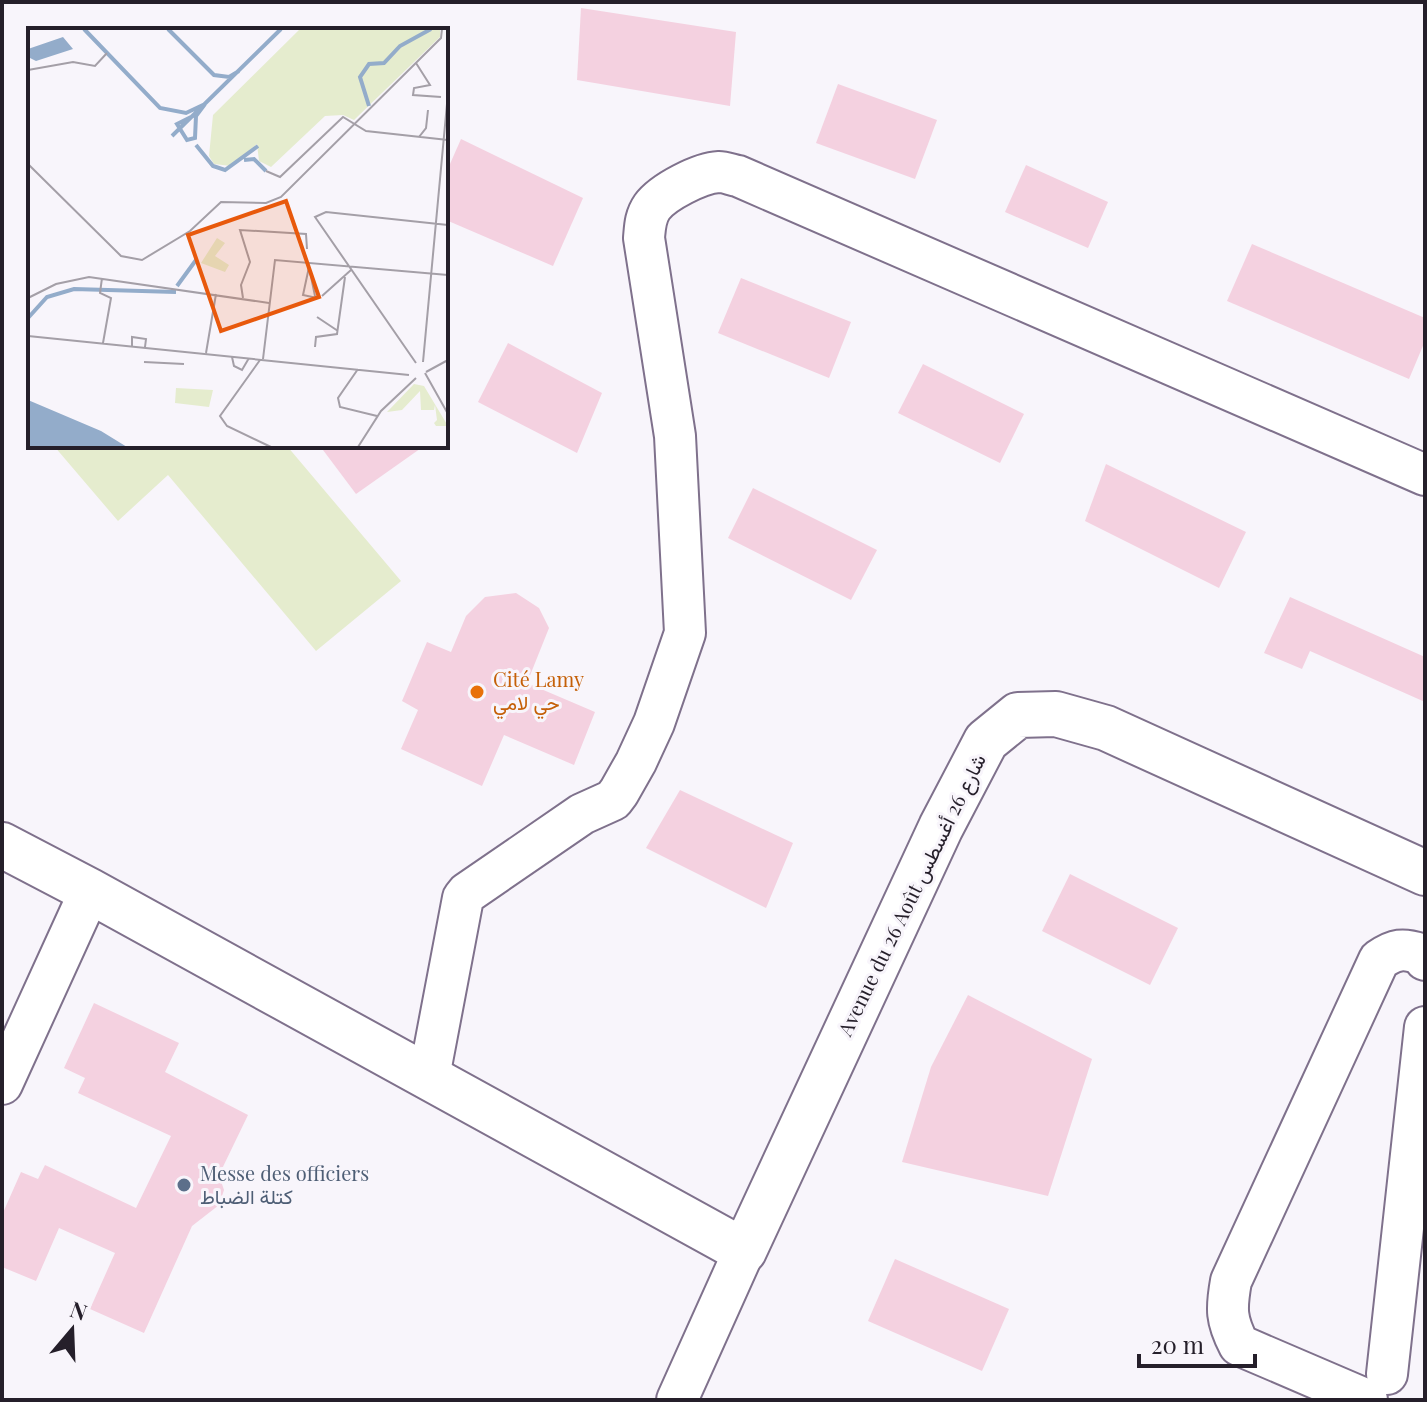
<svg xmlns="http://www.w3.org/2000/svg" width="1427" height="1402" font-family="'Playfair Display',Vazirmatn,serif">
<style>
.green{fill:#e5ecce}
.building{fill:#f4d1e0}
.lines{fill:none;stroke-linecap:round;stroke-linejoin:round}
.minor-casing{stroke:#7f718c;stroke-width:44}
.tertiary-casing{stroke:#7f718c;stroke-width:48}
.minor{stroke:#fff;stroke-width:40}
.tertiary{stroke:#fff;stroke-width:44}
.food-dot{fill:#e8710a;stroke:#f8f5fb;stroke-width:3}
.service-dot{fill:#5c6f8a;stroke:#f8f5fb;stroke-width:3}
.labels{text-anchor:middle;stroke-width:6;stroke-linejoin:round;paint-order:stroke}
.food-label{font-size:20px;fill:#c56008;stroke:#f8f5fb;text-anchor:start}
.street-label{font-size:20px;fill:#251f2a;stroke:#f8f5fb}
.service-label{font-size:20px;fill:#4e5e75;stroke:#f8f5fb;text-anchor:start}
.inset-river{fill:none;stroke:#93acca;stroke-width:4}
.inset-road{fill:none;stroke:#a49fa7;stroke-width:2}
.view{fill:#e8590c;fill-opacity:0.15;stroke:#e8590c;stroke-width:4}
.inset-edge{fill:none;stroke:#251f2a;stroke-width:4}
</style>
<rect width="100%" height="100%" fill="#f8f5fb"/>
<path class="green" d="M54 446H287L401 581 316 651 168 475 118 521Z"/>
<g class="building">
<path d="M581 8 736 32 730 106 577 80Z"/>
<path d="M838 84 937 120 915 179 816 143Z"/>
<path d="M461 139 583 198 553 266 446 220V173Z"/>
<path d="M1026 165 1108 202 1088 248 1005 212Z"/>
<path d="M1252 244 1425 318V341L1409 379 1227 301Z"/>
<path d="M741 278 851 322 829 378 718 333Z"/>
<path d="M508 343 602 393 577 453 478 402Z"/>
<path d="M923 364 1024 414 1000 463 898 413Z"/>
<path d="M320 446H424L356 494Z"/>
<path d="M1106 464 1246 532 1219 588 1085 521Z"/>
<path d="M753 488 877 550 851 600 728 538Z"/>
<path d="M516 593 539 608 549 628 527 683 595 712 574 765 504 735 482 786 401 749 418 710 402 701 427 642 451 652 466 616 485 597Z"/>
<path d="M1290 597 1425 657V702L1310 651 1302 669 1264 653Z"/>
<path d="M680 790 793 843 766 908 646 848Z"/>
<path d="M1070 874 1178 928 1150 985 1042 931Z"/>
<path d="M968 995 1092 1059 1048 1196 902 1162 931 1067Z"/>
<path d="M94 1003 179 1043 165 1072 248 1115 219 1175 224 1190 219 1205 192 1226 144 1333 90 1309 115 1253 59 1228 36 1281 2 1267V1215L21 1172 38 1179 45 1165 136 1208 171 1136 78 1093 85 1078 64 1068Z"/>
<path d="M895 1259 1009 1309 982 1371 868 1321Z"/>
</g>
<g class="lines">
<defs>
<g id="minor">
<path d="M429 1077 463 898 467 893 582 814 613 800 619 792 636 762 654 723 685 633 675 436 644 238C645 227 645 217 652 207 663 192 700 173 719 172 725 172 732 175 738 176L1425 475"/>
<path d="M2 1084 90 891"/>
<path d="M1387 1374 1425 1027"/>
<path d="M677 1400 744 1251"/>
<path d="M1367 1400 1239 1345C1226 1320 1226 1309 1231 1281L1379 960C1395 949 1403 948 1421 954L1425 960"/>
</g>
<path id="tertiary" d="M2 845 90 891 744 1251 941 827 986 741 1018 715 1056 714 1106 728 1425 873"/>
</defs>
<use href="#minor" class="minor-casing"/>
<use href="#tertiary" class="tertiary-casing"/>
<use href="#minor" class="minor"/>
<use href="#tertiary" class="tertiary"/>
</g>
<circle class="food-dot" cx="477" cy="692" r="8"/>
<circle class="service-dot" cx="184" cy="1185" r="8"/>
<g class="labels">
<g class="food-label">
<text x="493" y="687">Cité Lamy<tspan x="493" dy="23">حي لامي</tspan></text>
</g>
<g class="street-label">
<text transform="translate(912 895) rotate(-64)" y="7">Avenue du 26 Août شارع 26 أغسطس</text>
</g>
<g class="service-label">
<text x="200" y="1181">Messe des officiers<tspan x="200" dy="23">كتلة الضباط</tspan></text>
</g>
</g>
<g transform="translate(28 28)">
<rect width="420" height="420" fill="#f8f5fb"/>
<path d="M272 1H412V9L326 92 315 87 297 88 243 139 231 133 229 116 203 138 186 136 181 128 185 87ZM189 210 197 215 187 228 201 237 197 244 173 235ZM386 356 396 358 420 398H408L406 395 409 392 407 377 406 382H393L392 363 374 382 359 384ZM148 360 185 362 181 379 147 375Z" fill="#e5ecce"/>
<path d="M35 9 45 21 8 33 0 29V21ZM0 372 73 403 99 419H0Z" fill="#93acca"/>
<path class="inset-river" d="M56 1 132 80 158 85 177 76 168 88 167 110 159 112 149 96 165 88M140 1 186 47 201 49 211 43M341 78 332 49 341 36 356 35 372 18 403 1M144 108 253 1M168 117 185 138 197 142 230 118M216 132 226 131 238 143M149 258 168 232M0 290 19 269 46 261 148 264"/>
<path class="inset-road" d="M388 35 402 57 386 60 385 67 413 69M0 42 45 34 67 38 79 25M391 109 398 100 400 82M0 136 93 228 114 232 162 203 193 174 238 175 253 169 413 10 414 1M238 143 252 149 315 89 338 103 420 112M281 239 275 267 289 270M281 239 287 268M74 250 72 265 83 270 75 315M294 268 323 242M0 270 28 256 61 249 241 275M215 270 213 257 222 234 212 202 278 206 279 221M289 289 310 303M0 308 381 347M104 318V309L118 311 117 319M287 319 288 309 309 306 317 249M178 325 188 266M204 329 206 338 214 342 221 330M235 331 247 232 420 247M232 332 192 388 199 398 243 419M116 334 156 336M395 334 420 65M388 335 287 189 298 184 420 197M330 341 310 370 312 379 349 388M398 344 420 332M397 345 420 386M330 419 353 383 388 350"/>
<path class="view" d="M258 173 291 269 193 303 160 207Z"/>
<rect width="420" height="420" class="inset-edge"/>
</g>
<rect width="1427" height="1402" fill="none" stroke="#251f2a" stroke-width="8"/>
<g transform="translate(72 1330) rotate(19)" stroke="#f8f5fb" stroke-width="6" paint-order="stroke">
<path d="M0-6L14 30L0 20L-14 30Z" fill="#251f2a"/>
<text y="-12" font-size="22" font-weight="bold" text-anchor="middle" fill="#251f2a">N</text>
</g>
<path d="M1139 1354v12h116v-12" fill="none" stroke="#251f2a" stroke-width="4"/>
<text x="1151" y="1354" font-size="24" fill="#251f2a" stroke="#f8f5fb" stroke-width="6" paint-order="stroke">20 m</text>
</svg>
